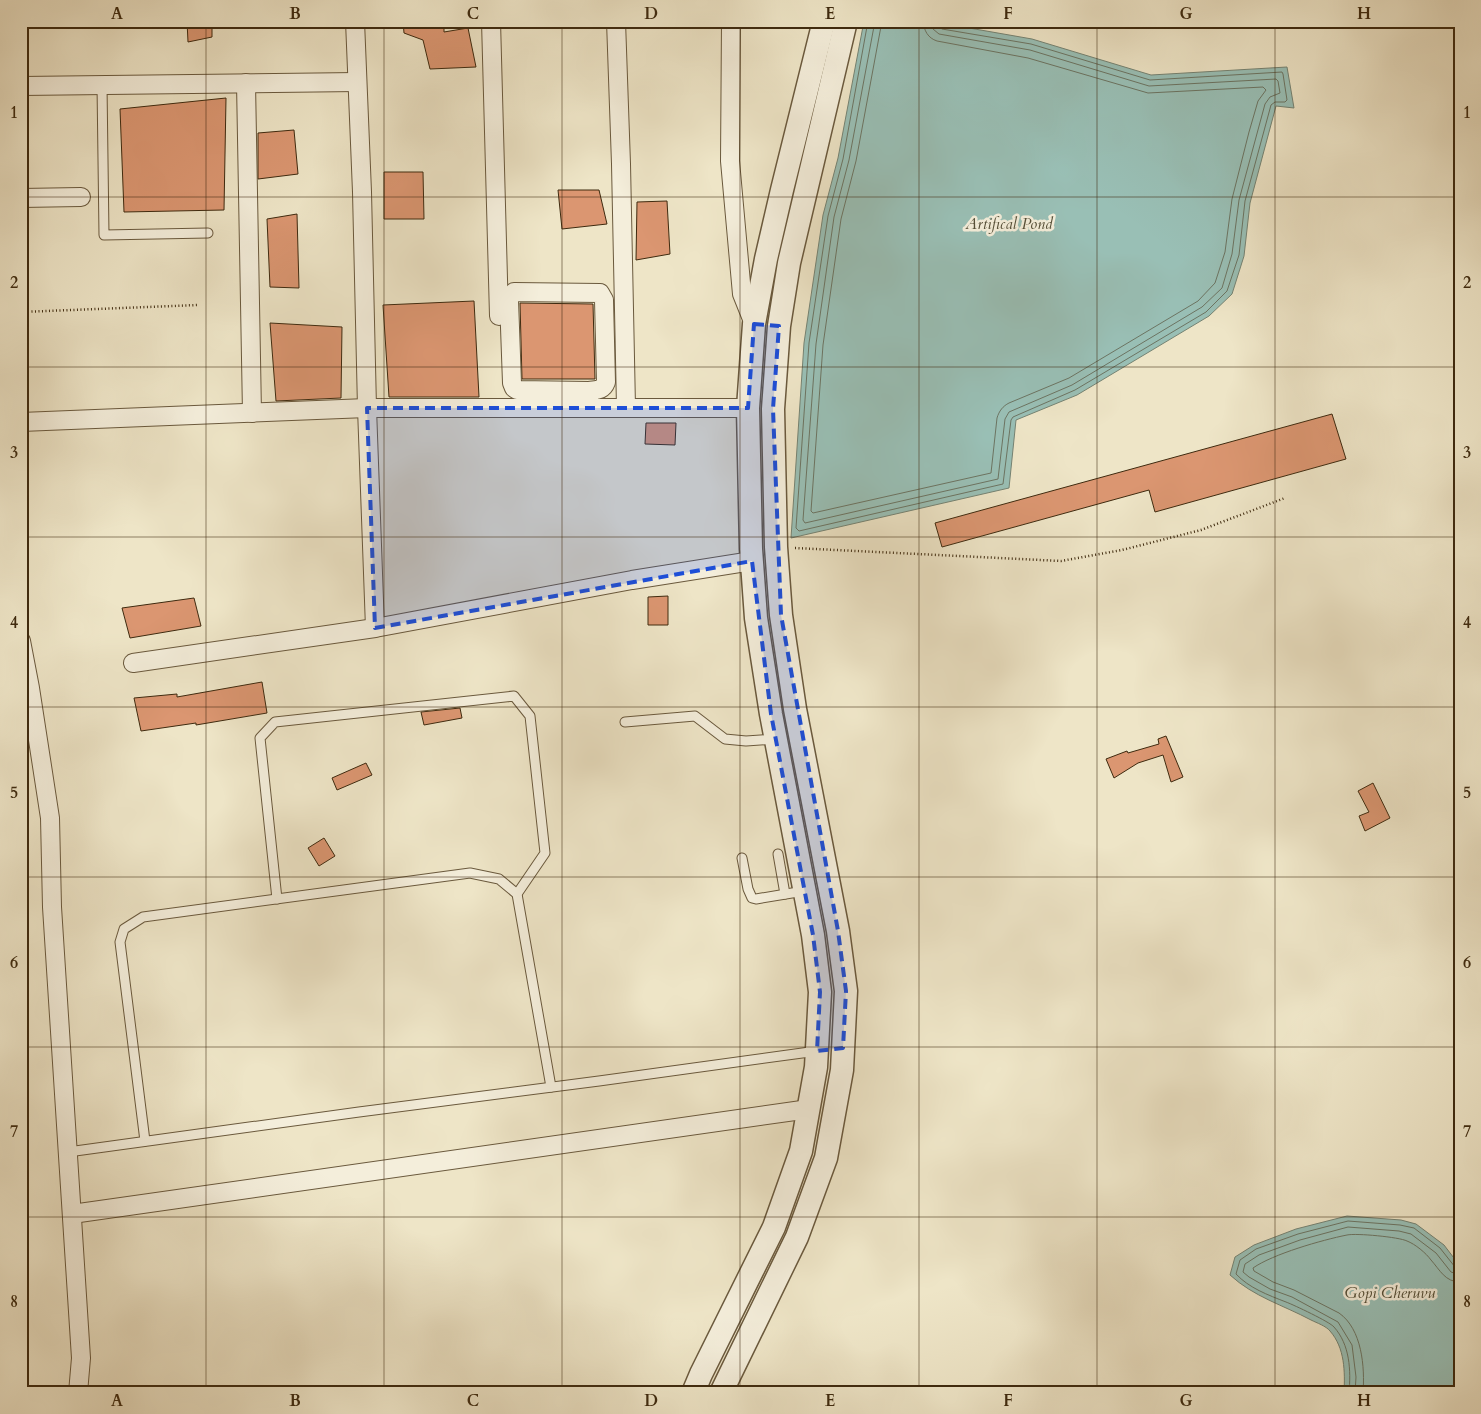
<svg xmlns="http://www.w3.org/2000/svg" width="1481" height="1414" font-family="Cardo,serif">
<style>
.water{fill:#99bfb5;stroke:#758373}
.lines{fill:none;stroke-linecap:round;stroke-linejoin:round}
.shore{stroke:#6c7462;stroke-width:1}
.building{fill:#db9671;stroke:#3e2a0f}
.service-casing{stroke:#6a593d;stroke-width:11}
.minor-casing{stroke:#6a593d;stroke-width:20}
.tertiary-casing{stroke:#6a593d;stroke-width:25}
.path{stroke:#3e2a0f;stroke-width:2.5;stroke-dasharray:1 2.5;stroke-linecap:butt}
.service{stroke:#f4eedb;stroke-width:9}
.minor{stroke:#f4eedb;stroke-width:18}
.tertiary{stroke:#f4eedb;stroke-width:22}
.marked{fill:#1d4ed8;fill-opacity:0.2;stroke:#1d4ed8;stroke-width:4;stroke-dasharray:10 6;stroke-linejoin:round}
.grid{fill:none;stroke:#3e2a0f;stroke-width:1;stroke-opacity:0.55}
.labels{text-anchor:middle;stroke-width:5;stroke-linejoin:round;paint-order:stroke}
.water-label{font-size:16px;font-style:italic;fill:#554f38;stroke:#f4eedb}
.neatline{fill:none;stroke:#3e2a0f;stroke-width:2}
.grid-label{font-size:16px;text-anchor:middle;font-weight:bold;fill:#3e2a0f}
</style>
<rect width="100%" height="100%" fill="#eee5c7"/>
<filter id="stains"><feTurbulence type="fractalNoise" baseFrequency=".004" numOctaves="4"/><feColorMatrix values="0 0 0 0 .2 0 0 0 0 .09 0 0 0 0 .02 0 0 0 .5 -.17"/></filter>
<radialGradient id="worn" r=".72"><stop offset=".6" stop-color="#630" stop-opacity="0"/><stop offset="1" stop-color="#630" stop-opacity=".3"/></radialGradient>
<g class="water">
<path d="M864 21H929L1032 39 1151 75 1287 67 1294 108 1276 106 1250 203 1244 256 1232 294 1209 316 1077 395 1016 420 1009 488 791 538 804 343 823 215 838 158Z"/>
<path d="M1347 1216 1401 1220 1416 1224 1444 1245 1460 1266V1393H1344C1345 1372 1345 1348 1330 1331 1326 1326 1317 1323 1311 1320 1283 1305 1254 1297 1230 1275L1235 1257 1254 1245 1296 1229Z"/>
</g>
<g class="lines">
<g class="shore">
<path d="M868 21 843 159 828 216 809 343 796 528 799 531 1003 484 1011 420 1013 417 1075 390 1206 312 1227 291 1239 255 1245 201 1271 105 1275 102H1285L1287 100 1283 74 1282 72 1150 80 1031 44 942 29 938 26 937 21"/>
<path d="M875 21 849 160 834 217 816 344 803 520 805 523 998 479 1005 419 1009 412 1072 385 1202 307 1222 288 1232 254 1239 200 1265 104 1270 97 1280 93 1278 81 1276 79 1149 86 1030 50 939 34 933 29 931 21"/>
<path d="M882 21 856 161 841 219 823 345 811 511 813 513 991 473 997 418C999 411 1003 406 1009 403L1069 378 1198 301 1215 283 1225 252 1232 199 1249 132 1258 101 1266 90 1263 87 1148 93 1028 58 937 41C928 38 924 31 923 21"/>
<path d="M1349 1393C1351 1370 1350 1345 1334 1327 1330 1322 1294 1305 1286 1302 1268 1295 1249 1288 1236 1274L1240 1260 1256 1249 1298 1234 1348 1221 1400 1225 1414 1228 1440 1248 1455 1267 1460 1268"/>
<path d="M1355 1393 1356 1377 1352 1345 1338 1322 1292 1297 1270 1289 1249 1277 1243 1272 1245 1264 1259 1255 1300 1240 1348 1227 1399 1231 1411 1234 1436 1253 1451 1272 1460 1275"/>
<path d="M1363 1393C1365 1367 1362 1329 1339 1313L1294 1290 1273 1282 1254 1271 1253 1268C1273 1254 1322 1240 1347 1235 1356 1233 1399 1237 1407 1241 1415 1244 1426 1253 1431 1260 1440 1270 1445 1282 1460 1282"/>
</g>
</g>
<g class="building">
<path d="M187 21H212V37L188 42Z"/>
<path d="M403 21H444V32L468 28 476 67 430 69 423 40 404 33Z"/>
<path d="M226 98 224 210 124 212 120 109Z"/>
<path d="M294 130 298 174 258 179V133Z"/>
<path d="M384 172H423L424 219H384Z"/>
<path d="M558 190H599L607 224 562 229Z"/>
<path d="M667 201 670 254 636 260 637 202Z"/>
<path d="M297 214 299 288 270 287 267 219Z"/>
<path d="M474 301 479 397H389L383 305Z"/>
<path d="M520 303 593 304 595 379H522Z"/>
<path d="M270 323 342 327 341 398 276 401Z"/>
<path d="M1332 414 1346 459 1155 512 1149 490 942 547 935 523Z"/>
<path d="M646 423H676L675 445 645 444Z"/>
<path d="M668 596V625H648V597Z"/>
<path d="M194 598 201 626 130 638 122 608Z"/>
<path d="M262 682 267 713 196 725V723L141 731 134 698 177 694V697Z"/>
<path d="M460 708 462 718 424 725 421 712Z"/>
<path d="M1166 736 1183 777 1171 782 1163 755 1138 763 1114 778 1106 759 1127 751 1128 753 1159 744 1158 739Z"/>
<path d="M366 763 372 775 337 790 332 778Z"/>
<path d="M1373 783 1390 818 1365 831 1359 816 1369 812 1358 791Z"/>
<path d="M324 838 335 856 319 866 308 848Z"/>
</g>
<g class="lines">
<defs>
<g id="service">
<path d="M102 85 104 235 208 233"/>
<path d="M625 722 695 716 725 739 746 741 775 739"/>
<path d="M778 854 785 894"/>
<path d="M742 858 748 889 752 898 756 899 804 891"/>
<path d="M277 899 260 738 275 722 514 696 530 716 545 853 517 894"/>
<path d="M145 1141 120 942 124 929 143 917 470 873 499 879 517 894 551 1087"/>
<path d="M68 1152 359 1112 599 1081 817 1051"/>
</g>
<g id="minor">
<path d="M355 21 362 192 367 408 375 628"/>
<path d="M491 21 499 316"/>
<path d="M616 21 621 164 626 407"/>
<path d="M731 21 730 161 742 294 754 324"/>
<path d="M246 83 252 413"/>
<path d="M21 86 357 82"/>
<path d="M21 198 81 197"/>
<path d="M589 408V391C598 390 603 390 606 382L604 300 600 293 514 292 511 295 509 300 512 383 514 388 517 390 589 391"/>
<path d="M21 422 367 408H748"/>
<path d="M21 641 30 688 50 818 52 907 81 1358 78 1393"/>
<path d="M133 663 375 628 632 580 752 561"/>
<path d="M72 1214 809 1109"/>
</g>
<g id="tertiary">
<path d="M693 1393 701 1374 774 1227 801 1151 816 1067 820 992 813 935 771 714 756 618 751 549 748 408 754 324 766 259 782 190 824 21"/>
<path d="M721 1393 797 1237 826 1158 842 1070 846 991 838 931 795 709 781 615 776 547 773 409 779 326 789 263 846 21"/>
</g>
</defs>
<use href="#service" class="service-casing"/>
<use href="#minor" class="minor-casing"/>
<use href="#tertiary" class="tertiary-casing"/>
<g class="path">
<path d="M21 312 198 305"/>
<path d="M795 548 1061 561 1122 550 1201 530 1285 498"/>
</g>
<use href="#service" class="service"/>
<use href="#minor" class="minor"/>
<use href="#tertiary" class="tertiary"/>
</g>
<path class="marked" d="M754 324 779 326 773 409 781 615 838 931 846 991 843 1048 817 1051 820 992 813 935 771 714 752 561 375 628 367 408H748Z"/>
<path class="grid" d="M206 21V1393M384 21V1393M562 21V1393M740 21V1393M919 21V1393M1097 21V1393M1275 21V1393M21 197H1460M21 367H1460M21 537H1460M21 707H1460M21 877H1460M21 1047H1460M21 1217H1460"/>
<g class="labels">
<g class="water-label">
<text x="1009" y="229">Artifical Pond</text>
<text x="1390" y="1298">Gopi Cheruvu</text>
</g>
</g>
<rect width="1481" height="1414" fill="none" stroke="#eee5c7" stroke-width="55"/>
<rect x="28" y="28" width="1426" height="1358" class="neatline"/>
<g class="grid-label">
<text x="117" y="19">A</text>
<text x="295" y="19">B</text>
<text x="473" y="19">C</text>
<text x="651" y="19">D</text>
<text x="830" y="19">E</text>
<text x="1008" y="19">F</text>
<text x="1186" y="19">G</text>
<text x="1364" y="19">H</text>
<text x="14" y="118">1</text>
<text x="1467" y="118">1</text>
<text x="14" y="288">2</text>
<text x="1467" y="288">2</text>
<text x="14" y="458">3</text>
<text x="1467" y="458">3</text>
<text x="14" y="628">4</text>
<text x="1467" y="628">4</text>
<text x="14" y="798">5</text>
<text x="1467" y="798">5</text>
<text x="14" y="968">6</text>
<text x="1467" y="968">6</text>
<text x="14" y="1137">7</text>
<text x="1467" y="1137">7</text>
<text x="14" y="1307">8</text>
<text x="1467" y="1307">8</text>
<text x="117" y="1406">A</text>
<text x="295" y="1406">B</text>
<text x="473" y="1406">C</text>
<text x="651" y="1406">D</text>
<text x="830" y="1406">E</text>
<text x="1008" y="1406">F</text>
<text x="1186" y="1406">G</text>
<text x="1364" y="1406">H</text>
</g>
<rect width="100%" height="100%" filter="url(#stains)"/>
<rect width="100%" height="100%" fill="url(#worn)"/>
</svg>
